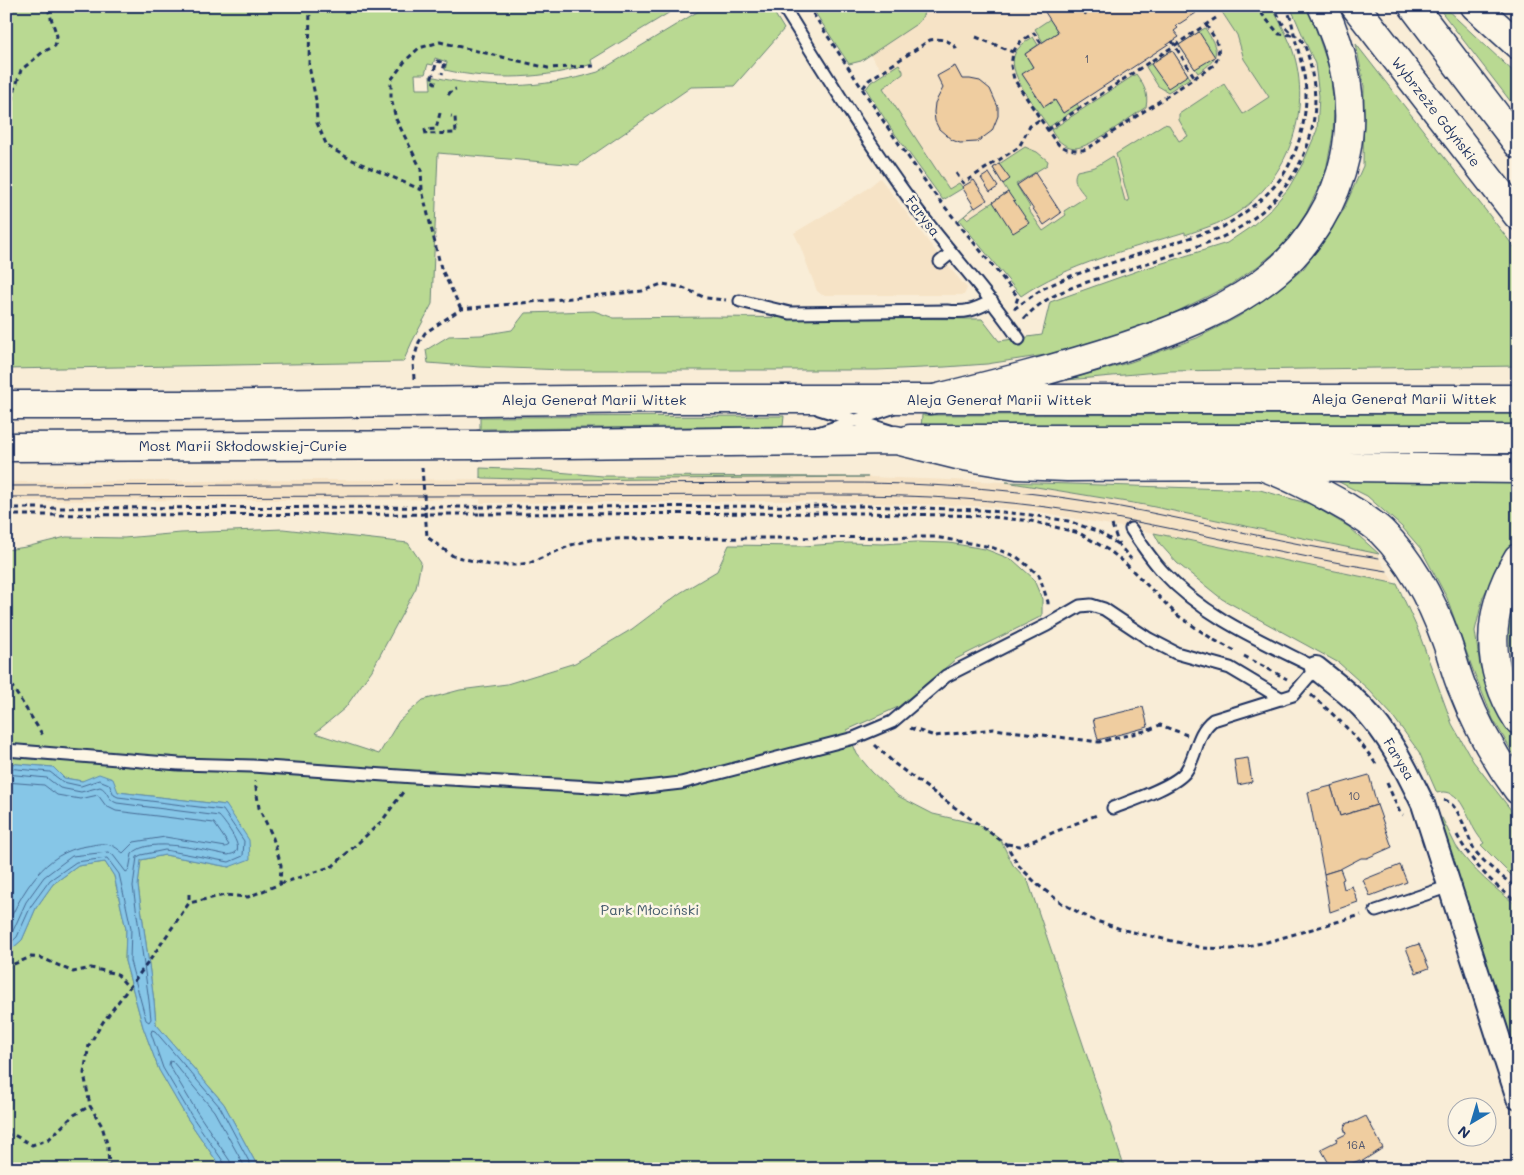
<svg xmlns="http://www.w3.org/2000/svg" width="1524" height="1175" font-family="Mali,sans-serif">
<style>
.built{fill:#f6e3c6}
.green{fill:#b9d992;stroke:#6a8478}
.water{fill:#86c6e7;stroke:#5b8ab0}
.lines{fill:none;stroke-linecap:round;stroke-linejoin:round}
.shore{stroke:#466b95;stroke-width:1}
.building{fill:#efcda0;stroke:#1b2f5e}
.lane-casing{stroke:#1b2f5e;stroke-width:15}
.street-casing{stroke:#1b2f5e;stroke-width:26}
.secondary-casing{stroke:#1b2f5e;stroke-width:31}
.primary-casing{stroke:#1b2f5e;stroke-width:31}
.highway-casing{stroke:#1b2f5e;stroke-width:31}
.path{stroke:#1b2f5e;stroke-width:3;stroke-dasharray:5 4;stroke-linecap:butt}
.lane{stroke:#fcf5e5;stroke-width:11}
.street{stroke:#fcf5e5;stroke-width:22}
.secondary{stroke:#fcf5e5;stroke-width:28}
.primary{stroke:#fcf5e5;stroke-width:28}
.highway{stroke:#fcf5e5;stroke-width:28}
.tram{stroke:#1b2f5e;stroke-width:1}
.primary-bridge-casing{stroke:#1b2f5e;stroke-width:31;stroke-linecap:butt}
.path-bridge{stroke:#1b2f5e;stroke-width:3;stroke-dasharray:5 4;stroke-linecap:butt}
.primary-bridge{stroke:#fcf5e5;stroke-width:28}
.labels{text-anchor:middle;stroke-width:5;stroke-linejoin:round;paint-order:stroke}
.number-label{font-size:11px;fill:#50566e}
.street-label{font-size:14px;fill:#1b2f5e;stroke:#fcf5e5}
.park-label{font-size:14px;fill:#425a6b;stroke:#fcf5e5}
</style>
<rect width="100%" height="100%" fill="#f9edd7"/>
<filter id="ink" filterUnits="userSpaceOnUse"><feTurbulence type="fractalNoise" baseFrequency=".02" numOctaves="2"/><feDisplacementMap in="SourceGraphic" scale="10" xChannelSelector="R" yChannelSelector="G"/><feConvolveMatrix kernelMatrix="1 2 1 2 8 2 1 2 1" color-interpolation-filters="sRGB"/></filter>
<g filter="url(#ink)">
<g class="built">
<path d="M824 6H1240L1288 79 1275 124 1155 197 1002 264 964 216 975 208 962 188 948 196 871 83 884 74 870 55Z"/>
<path d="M880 178 937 253 967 288 964 295H822L817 291 799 243 794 233 864 191Z"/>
<path d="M868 477 1006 482 1145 505 1376 553 1394 583 1154 533 1034 511 980 506 790 501 480 503V499L6 501V482Z"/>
</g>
<g class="green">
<path d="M6 6H680L591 60 592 64C546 79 493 81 445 70L447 62 435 58 433 65 428 64 425 74H415L416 89H431L430 76C489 90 540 89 598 72L707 6H770L784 29 734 86 691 87 578 165 438 153 432 304 412 342 403 362 6 369Z"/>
<path d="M815 6H887L889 9 892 8 891 6H925C925 13 922 18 918 23L861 61 849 64 812 8Z"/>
<path d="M1218 6H1271C1278 18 1285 31 1290 43 1315 106 1290 179 1234 215 1219 224 1202 229 1185 235V232C1131 249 1067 264 1021 296L959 220 975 207 964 216 967 219 1008 192 993 168 1025 147 1037 152 1048 161 1047 165 1016 184 1030 207 1028 209 1043 231 1066 215 1064 211 1086 197C1080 189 1071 181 1077 171L1095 167 1113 156 1125 201H1129L1116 154 1164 124 1169 125 1179 141 1188 136 1179 120V114L1224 84 1243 114 1269 97 1244 59 1237 35Z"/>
<path d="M1290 6H1308L1330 71 1334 107 1333 134 1325 175 1305 215 1285 244 1258 266 1230 285 1148 326 1097 343 1052 354 987 364 945 367 877 370H565L480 367 428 363 426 350 449 336 481 335 512 330 525 313 594 311 614 318 711 317 982 319 999 341 1042 335 1050 302 1140 270 1227 243 1252 226 1269 211 1288 189 1303 163 1317 130 1319 96 1315 64Z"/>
<path d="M1437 6H1443L1518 76V111Z"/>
<path d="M1050 19 1058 32 1043 42 1035 29Z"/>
<path d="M1205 28C1219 50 1221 58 1198 73L1179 45Z"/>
<path d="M1033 37 1038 45 1025 54 1033 67 1044 107 1055 100 1063 113 1077 104 1079 107 1049 127C1038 111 1008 75 1014 56 1017 47 1025 42 1033 37Z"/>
<path d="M1356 44 1518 252V366L1169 371 1067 380 1131 362 1197 338 1238 317 1279 289 1304 268 1343 211 1363 166 1364 86Z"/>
<path d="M1172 50 1190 78 1168 92 1158 86 1146 67Z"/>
<path d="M899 64 903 71V74L883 88 949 189 959 183 963 188 943 200 890 127 866 89 871 82Z"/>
<path d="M1136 74C1143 84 1149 93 1146 107 1132 116 1090 148 1075 148 1063 147 1056 139 1051 130Z"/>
<path d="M1434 414H1518V425L1288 424 1044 428H921L922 415Z"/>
<path d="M784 416 783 426 480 429V417Z"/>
<path d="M480 468 534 470 603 476 868 477 556 480 483 478 480 477Z"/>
<path d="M1337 481 1518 482V540L1501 561 1483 597 1475 631 1480 666 1502 720 1518 744V762L1493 719 1473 670 1447 598 1421 549 1402 527 1367 496Z"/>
<path d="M1006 482 1260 490 1310 504 1349 527 1379 554 1145 505Z"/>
<path d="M283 529 408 543 421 562 416 588 372 670 345 708 315 733 379 754 399 721 423 700 460 690 507 684 575 663 632 629 680 593 717 571 729 545 803 546 848 543 883 544 916 542 949 543 985 549 1013 560 1033 578 1042 599V616L956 659 898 707 847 730 857 754 872 772 898 796 933 814 977 824 1000 839 1013 865 1028 881 1125 1169H259L224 1104 156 1024 154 1001 138 885 141 860 165 855 229 867 226 805 118 792 82 781 64 778 53 767 6 763V550L26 547 66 537 124 538 181 533Z"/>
<path d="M1154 533 1397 584 1417 628 1452 724 1473 761 1518 819V882L1481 845 1484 843C1479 837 1474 830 1471 822 1464 808 1457 787 1437 793L1419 752 1392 715 1369 690 1339 663 1222 599 1177 563 1160 544Z"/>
<path d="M1518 592V685C1509 654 1503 621 1518 592Z"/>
<path d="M1442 818C1447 827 1451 837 1456 846 1472 870 1495 889 1518 906V1065L1438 819Z"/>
<path d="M105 862 114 876 126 929 125 961 143 1027 159 1070 187 1118 222 1169H6V954L22 940 36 908 53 884 78 866Z"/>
</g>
<path class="water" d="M6 763 53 767 64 778 82 781 99 774 113 779 118 792 226 805 249 840 250 859 229 867 165 855 141 860 138 886 154 1001 156 1024 224 1104 259 1169H222L187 1118 159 1070 143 1027 125 961 126 929 114 876 105 862 78 866 53 884 36 908 22 940 6 954Z"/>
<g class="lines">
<g class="shore">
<path d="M6 768 50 772 63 782 81 786 99 780 109 784 114 795 118 797 223 810 244 841 243 856 229 862 165 850 141 855 137 857 133 886 149 1001 151 1019 149 1022 146 1020 130 961 131 928 124 896 119 874 107 858 76 862 50 880 31 906 17 937 6 947"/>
<path d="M6 774 47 778 60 788 81 792 100 787C108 790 107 800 117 803L219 816C224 821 243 846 236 852 234 854 231 854 228 855 206 851 149 835 132 854L129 870 126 872 113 855 108 852 72 856 44 877 26 902 12 933 6 939"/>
<path d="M6 782 44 785 57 795 80 799 98 795 106 806 116 811 214 823 229 845 226 847 165 837 134 842 123 853C119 850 115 846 110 845 103 842 94 845 87 846 44 852 22 892 6 928"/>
<path d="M226 1169 225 1164 191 1115 163 1068 151 1033 152 1030 155 1031 220 1107 253 1169"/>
<path d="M232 1169 230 1161 197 1112 169 1065 170 1061 173 1062 214 1111 246 1169"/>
</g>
</g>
<g class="building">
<path d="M1041 6H1079L1085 15 1098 6H1192L1196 13 1176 26 1178 28 1174 31 1179 37 1063 113 1055 100 1044 107 1022 74 1033 67 1025 54 1058 32Z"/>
<path d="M1199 32 1215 57 1195 69 1179 45Z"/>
<path d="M1172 50 1188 75 1168 88 1151 64Z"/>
<path d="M955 66 962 79H970L980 81 990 89 998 107V116L992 131 977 142 960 143 952 140 939 129 935 121 934 112 935 103 943 88 937 76Z"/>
<path d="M999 164 1010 179 1003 184 993 168Z"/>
<path d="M989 173 998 187 990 192 981 178Z"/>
<path d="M1035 173 1061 213 1044 225 1017 185Z"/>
<path d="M974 180 987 200 975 208 962 187Z"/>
<path d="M1008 192 1029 223 1013 233 993 202Z"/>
<path d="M1143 707 1148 727 1098 740 1093 719Z"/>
<path d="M1248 758 1252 782 1238 785 1234 760Z"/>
<path d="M1369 775 1377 805 1340 816 1331 786Z"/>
<path d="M1331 786 1340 816 1377 805 1392 847 1367 858H1361L1340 869 1324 874 1308 792Z"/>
<path d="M1400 865 1407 882 1370 896 1363 880Z"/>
<path d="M1340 869 1344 879 1342 880 1344 889 1352 886 1358 902 1330 912 1324 874Z"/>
<path d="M1419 944 1429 968 1416 973 1406 948Z"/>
<path d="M1366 1116 1383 1148 1361 1162 1360 1160 1338 1169H1332L1321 1149 1337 1141 1336 1139 1346 1134 1344 1128 1347 1123 1354 1122Z"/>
</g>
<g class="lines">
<defs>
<g id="lane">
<path d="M783 6C825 73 866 140 913 204 947 250 987 291 1019 339"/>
<path d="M940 262 951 253"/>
<path d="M740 301 790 313 947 311C967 313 974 310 992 301"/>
<path d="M819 409 890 431"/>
<path d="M821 432 892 408"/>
<path d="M6 750 179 764 252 766 414 777 628 789 681 783 854 738 892 722 946 676 1047 625 1080 606 1091 605 1104 609 1149 639 1176 653 1230 668 1282 699"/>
<path d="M1113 808C1131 801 1176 786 1186 771 1197 755 1196 733 1213 720L1293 695 1316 668C1262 641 1204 617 1163 572 1151 559 1141 544 1131 529"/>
<path d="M1376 911 1450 886"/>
</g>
<path id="street" d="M1316 668C1331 680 1347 692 1361 706 1389 734 1406 769 1423 804L1518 1098"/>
<g id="secondary">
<path d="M910 439H1518"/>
<path d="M1262 466 1518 469"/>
</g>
<g id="primary">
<path d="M480 401 670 399H1518"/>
<path d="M6 405H183"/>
<path d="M480 445 896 440 957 455 1017 465 1067 467 1262 466"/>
</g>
<g id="highway">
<path d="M1355 6 1518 216"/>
<path d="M1413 6 1518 144"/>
<path d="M1475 6 1518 45"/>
<path d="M930 400C995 384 1060 368 1124 347 1177 329 1232 309 1276 272 1310 243 1336 201 1345 157 1356 106 1345 52 1322 6"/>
<path d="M1262 466C1292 477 1320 492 1348 508 1359 515 1373 523 1382 532 1412 562 1432 601 1446 640 1452 656 1456 674 1463 690 1477 726 1495 759 1518 790"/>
<path d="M1518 558C1486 611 1484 667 1518 720"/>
</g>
</defs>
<use href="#lane" class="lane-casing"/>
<use href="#street" class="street-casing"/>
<use href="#secondary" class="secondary-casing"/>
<use href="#primary" class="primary-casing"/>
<use href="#highway" class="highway-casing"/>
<g class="path">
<path d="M310 6 309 66 316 100 317 123 327 146 350 159 422 190"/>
<path d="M808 6 888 128 932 191 1018 297 1015 306"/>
<path d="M1255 6 1279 34 1293 35"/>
<path d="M976 37 1013 52"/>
<path d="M1172 41 1195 78"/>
<path d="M1041 43 1034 33 1020 42 1013 52 1011 66 1014 79 1053 138 1059 145 1067 149 1075 150H1083L1090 147 1214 65C1224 50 1215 38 1206 25"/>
<path d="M434 84 435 82 431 81 437 61 445 63 442 74"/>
<path d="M863 88 869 80 930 40C942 38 950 40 957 49"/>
<path d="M448 95 452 90 456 89"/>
<path d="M440 113 436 129 425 130 426 134 456 133 455 117 451 116"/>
<path d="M1047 130 1216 18"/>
<path d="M6 154 12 99 21 70 43 52 55 46 57 36 47 6"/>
<path d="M956 173 963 183 1019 147 1030 126 1041 119"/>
<path d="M461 309 441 268 422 190 421 169 396 119 391 98V80L406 60 419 48 440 42 548 68 594 66"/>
<path d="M1014 309 1042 289 1071 276 1223 227C1245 213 1268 197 1283 175 1298 153 1306 121 1306 95 1306 79 1301 61 1297 46 1293 33 1293 19 1285 6"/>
<path d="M1024 319C1049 290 1089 282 1123 271 1155 261 1187 250 1218 239 1282 211 1327 145 1312 74 1311 65 1307 48 1302 41 1299 36 1291 34 1287 29 1281 23 1278 14 1273 6"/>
<path d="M414 379 413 362 419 342 425 333 461 309 642 291 662 284 681 287 706 298 726 300"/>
<path d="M422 467 427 537 453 556 490 565H514L530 563 571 545 595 539 935 537 991 547 1017 557 1039 575 1048 602V607"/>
<path d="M480 507 864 506 981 510 1031 515 1068 521 1099 532 1119 545"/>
<path d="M480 514 863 513 982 516 1031 521 1079 533 1110 551 1124 562 1177 615 1214 640 1237 652"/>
<path d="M1112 525 1119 545 1131 559"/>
<path d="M1244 656 1287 679"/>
<path d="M6 677 44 737"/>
<path d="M1311 695C1339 719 1357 736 1378 767"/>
<path d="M910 728 935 736 994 729 1099 742 1149 730 1160 725 1187 735"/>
<path d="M875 745 895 764 922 784 1006 844 1018 865 1038 885 1063 904 1093 920 1124 930 1203 948 1232 949 1267 942 1361 915"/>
<path d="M1387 783 1400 813 1403 815"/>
<path d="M1444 800C1459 803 1467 836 1474 849 1480 860 1507 881 1518 889"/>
<path d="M1457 835C1472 863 1492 884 1518 903"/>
<path d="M1007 844 1020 846 1099 814"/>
<path d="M280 884 333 866 382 821 403 792"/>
<path d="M189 894V903"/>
<path d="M6 969 9 966 31 957 42 958 73 972 91 968 117 974 129 988"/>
<path d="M6 1135H14L32 1145 49 1139 74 1115 90 1106"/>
<path d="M109 1169 108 1147 102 1126 90 1106 84 1073 89 1045 103 1022 150 960 189 903 225 895 248 897 280 884 281 865 272 835 259 808 255 781"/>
</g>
<use href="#lane" class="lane"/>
<use href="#street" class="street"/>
<use href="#secondary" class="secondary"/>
<use href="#primary" class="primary"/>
<use href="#highway" class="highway"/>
<g class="tram">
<path d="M6 486 847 483C937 483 1027 490 1115 506 1204 522 1290 545 1379 558"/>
<path d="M6 497 840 495C918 495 997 499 1074 511 1179 527 1282 555 1387 571"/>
</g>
<defs>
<g id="primary-bridge">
<path d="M183 405 480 401"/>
<path d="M6 447 480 445"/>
</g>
</defs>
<use href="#primary-bridge" class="primary-bridge-casing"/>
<g class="path-bridge">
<path d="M6 508 480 507"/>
<path d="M6 515 480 514"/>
</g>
<use href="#primary-bridge" class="primary-bridge"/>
</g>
</g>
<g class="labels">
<g class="number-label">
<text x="1087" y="63">1</text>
<text x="1354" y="800">10</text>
<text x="1356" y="1149">16A</text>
</g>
<g class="street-label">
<text transform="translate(1436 112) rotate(52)" y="5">Wybrzeże Gdyńskie</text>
<text transform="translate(923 216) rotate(53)" y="5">Farysa</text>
<text x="1404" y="404">Aleja Generał Marii Wittek</text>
<text x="594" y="405">Aleja Generał Marii Wittek</text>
<text x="999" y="405">Aleja Generał Marii Wittek</text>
<text x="243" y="451">Most Marii Skłodowskiej-Curie</text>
<text transform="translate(1399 759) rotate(59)" y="5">Farysa</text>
</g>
<g class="park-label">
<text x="650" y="915">Park Młociński</text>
</g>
</g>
<rect width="1524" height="1175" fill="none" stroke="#fcf5e5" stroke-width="25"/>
<rect x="12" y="12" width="1499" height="1150" fill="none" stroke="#1b2f5e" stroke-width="2" filter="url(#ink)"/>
<g transform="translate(1472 1122) rotate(218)"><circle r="24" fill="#fcf5e5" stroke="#a2a6af"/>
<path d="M0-4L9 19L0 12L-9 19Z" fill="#1f6fb2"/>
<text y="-8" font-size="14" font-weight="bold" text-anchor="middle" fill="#1b2f5e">N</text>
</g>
</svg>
